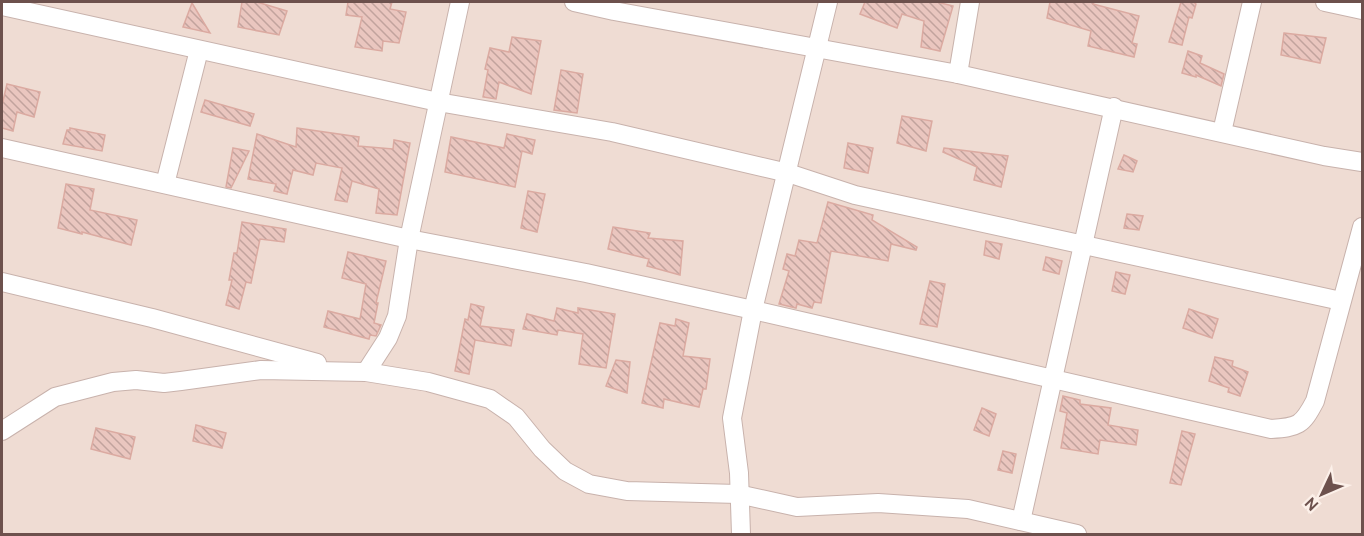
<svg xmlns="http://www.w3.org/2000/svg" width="1364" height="536" font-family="Cabin,sans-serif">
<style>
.residential{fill:#efdcd3}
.building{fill:url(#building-back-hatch);stroke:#dbaaa1;stroke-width:1.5}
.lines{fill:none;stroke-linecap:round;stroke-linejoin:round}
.street-casing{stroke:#c8b2ac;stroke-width:20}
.street{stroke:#fff;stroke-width:18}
</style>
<defs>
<pattern id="building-back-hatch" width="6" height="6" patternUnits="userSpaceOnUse" patternTransform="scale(1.5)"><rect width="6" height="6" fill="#eac6bf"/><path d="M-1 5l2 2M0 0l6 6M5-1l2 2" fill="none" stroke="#c2a39d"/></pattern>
</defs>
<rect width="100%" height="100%" fill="#f9ece3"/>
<rect class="residential" x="2" y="2" width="1360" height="532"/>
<g class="building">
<path d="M242 2H257L287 11 279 35 238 27Z"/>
<path d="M348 2H392L390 9 406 12 399 43 383 41 382 51 355 47 362 17 346 15Z"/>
<path d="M865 2H937L953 6 940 51 921 47 924 21 902 14 897 28 860 14Z"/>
<path d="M1050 2H1094L1093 4 1139 16 1132 43 1137 44 1134 57 1088 46 1091 31 1047 18Z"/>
<path d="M1181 2H1193L1196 4 1192 18 1189 17 1182 45 1169 42Z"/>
<path d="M192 3 210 33 183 27Z"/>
<path d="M1284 33 1326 38 1320 63 1281 55Z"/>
<path d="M512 37 541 41 531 94 499 82 496 99 483 97 488 70 485 69 490 48 509 52Z"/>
<path d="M1188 51 1202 56 1200 63 1224 74 1221 86 1196 75V77L1182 73Z"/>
<path d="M561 70 583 74 577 113 554 110Z"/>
<path d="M7 84 40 92 34 117 17 112 13 131 2 128V105Z"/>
<path d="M205 100 254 114 250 126 201 112Z"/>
<path d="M902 116 932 121 926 151 897 143Z"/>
<path d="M70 128 105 135 102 151 63 144 67 130H70Z"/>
<path d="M297 128 359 137 358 146 393 149 394 140 410 143 397 215 376 213 379 189 352 181 347 202 335 200 342 168 316 163 313 175 293 170 287 194 274 191 276 184 248 179 257 134 296 147Z"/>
<path d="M507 134 535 140 532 154 522 151 515 187 445 172 451 137 504 148Z"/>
<path d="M848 143 873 148 868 173 844 168Z"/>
<path d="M233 148 249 151 231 188 226 187Z"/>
<path d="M944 148 1008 156 1001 187 974 180 977 167 943 152Z"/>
<path d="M1124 155 1137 161 1133 172 1118 169Z"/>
<path d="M66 184 94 189 90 210 137 220 131 245 82 232V234L58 228Z"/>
<path d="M528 191 545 194 537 232 521 228Z"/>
<path d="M828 202 873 215 872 220 917 247 916 250 891 244 888 261 831 251 821 303 814 302 812 308 797 304 796 308 779 304 789 271 783 269 787 254 795 256 799 240 817 243Z"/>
<path d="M1127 214 1143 216 1139 230 1124 228Z"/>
<path d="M242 222 286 229 284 242 260 239 251 283 246 282 239 309 226 305 232 280H229L234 253H237Z"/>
<path d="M613 227 650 233 648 238 683 241 680 275 647 266 649 259 608 249Z"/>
<path d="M986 241 1002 244 999 259 984 255Z"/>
<path d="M348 252 386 261 376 303H378L374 323 381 325 376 336 370 335 369 339 324 327 328 311 360 319 366 284 342 278Z"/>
<path d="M1046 257 1062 261 1059 274 1043 270Z"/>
<path d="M1116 272 1130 275 1125 294 1112 291Z"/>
<path d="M930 281 945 284 937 327 920 324Z"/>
<path d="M471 304 484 307 480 326 514 330 511 346 475 340 469 374 455 371 465 319 468 320Z"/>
<path d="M557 308 578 313V308L615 314 606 368 579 364 583 334 558 330 557 335 523 329 527 314 554 321Z"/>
<path d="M1189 309 1218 319 1212 338 1183 328Z"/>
<path d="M676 319 689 323 683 356 710 359 706 389H703L699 407 664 399 663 408 642 403 660 323 675 326Z"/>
<path d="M1215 357 1233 361 1232 366 1248 372 1240 396 1228 392 1229 388 1209 381Z"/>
<path d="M616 360 630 362 627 393 606 386Z"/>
<path d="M1063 396 1080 400V404L1111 408 1108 425 1138 430 1136 445 1100 440 1098 454 1061 448 1067 413 1060 411Z"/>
<path d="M982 408 996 414 989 436 974 430Z"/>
<path d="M196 425 226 433 222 448 193 441Z"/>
<path d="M96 428 135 437 130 459 91 449Z"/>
<path d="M1182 431 1195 434 1181 485 1170 483Z"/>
<path d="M1003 451 1016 454 1012 473 998 470Z"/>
</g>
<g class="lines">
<defs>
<g id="street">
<path d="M574 2 614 11 958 74 1324 156 1362 162"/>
<path d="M1325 2 1362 10"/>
<path d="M2 6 438 102 612 132 788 173 855 195 1341 301"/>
<path d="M958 74 970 2"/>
<path d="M1222 132 1252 2"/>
<path d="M2 148 409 239 586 273 753 310 1271 429C1298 427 1302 426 1315 401L1362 227"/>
<path d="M165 184 199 50"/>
<path d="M2 282 152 318 317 363"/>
<path d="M366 372 388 338 397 316 409 239 460 2"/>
<path d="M2 431 55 397 113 382 136 380 164 383 181 381 261 370 366 372 428 382 490 399 516 417 542 449 565 471 589 484 627 491 738 494 797 507 878 503 968 509 1077 534"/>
<path d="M1021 521 1114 107"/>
<path d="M741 534 739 473 732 418 753 310 828 2"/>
</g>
</defs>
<use href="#street" class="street-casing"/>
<use href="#street" class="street"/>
</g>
<rect width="1364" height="536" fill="none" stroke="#6d514d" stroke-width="6"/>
<g transform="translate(1322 494) rotate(226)" stroke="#fcf0e9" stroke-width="4.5" paint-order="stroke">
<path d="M0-4.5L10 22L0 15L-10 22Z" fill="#6d514d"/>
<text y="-9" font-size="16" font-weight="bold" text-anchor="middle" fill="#6d514d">N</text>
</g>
</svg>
